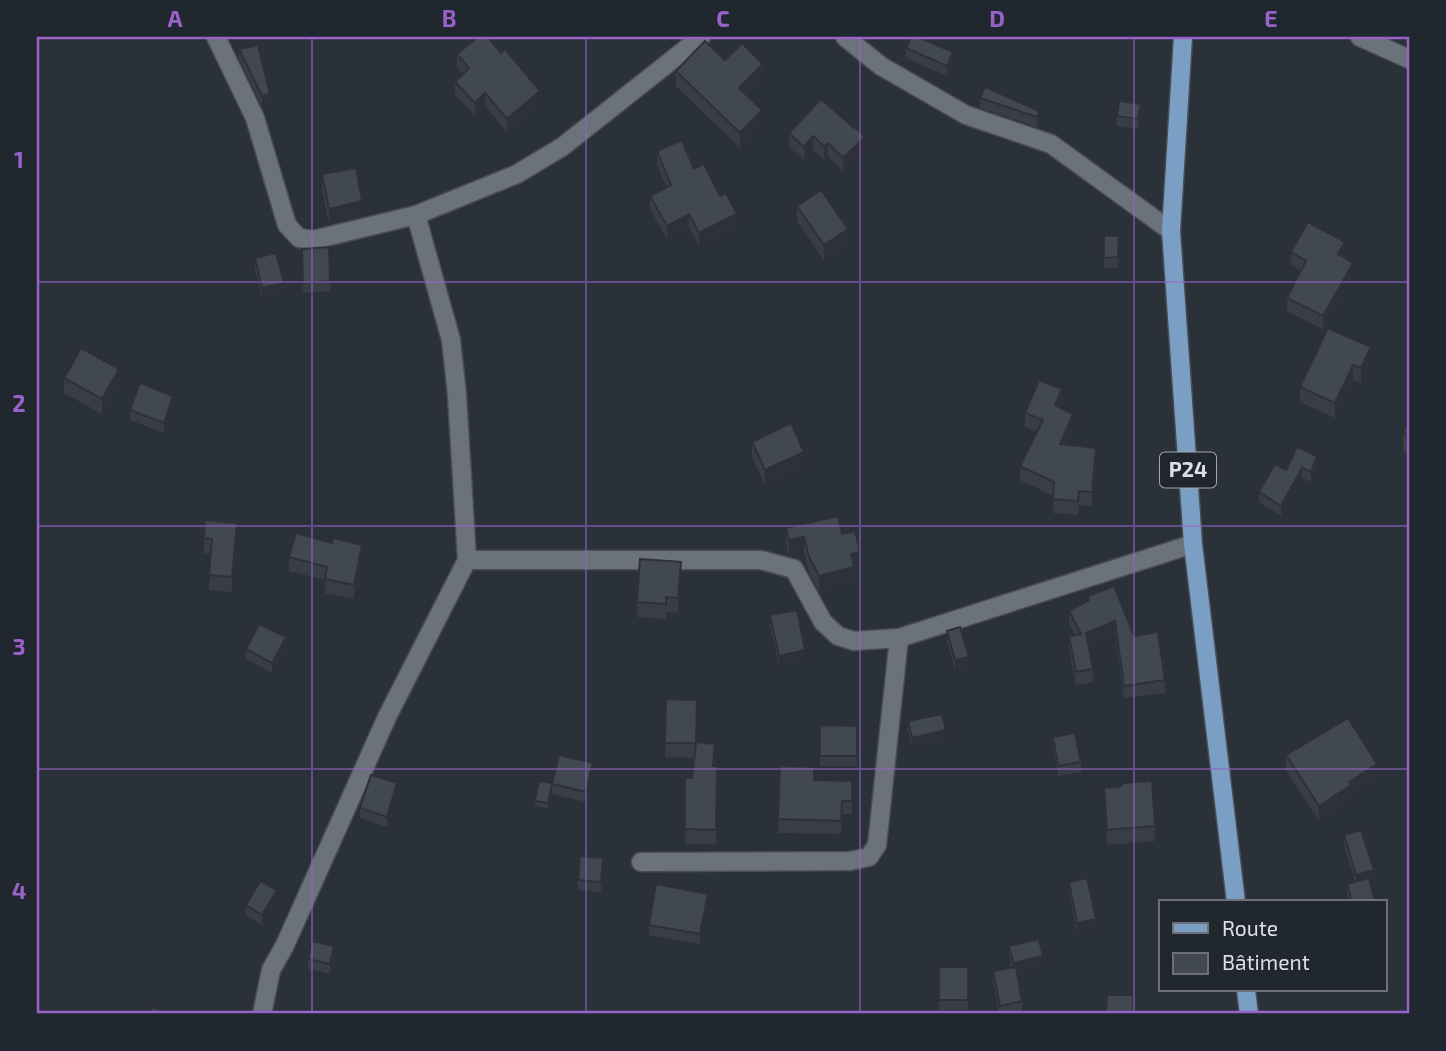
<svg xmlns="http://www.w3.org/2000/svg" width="1446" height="1051" font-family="'Exo 2',sans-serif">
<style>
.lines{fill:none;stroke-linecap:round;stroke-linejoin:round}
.minor-casing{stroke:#474d52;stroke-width:21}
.major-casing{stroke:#474d52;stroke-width:21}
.minor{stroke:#6b727b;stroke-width:18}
.major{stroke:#7b9ec5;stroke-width:18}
.wall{fill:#393e45}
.shaded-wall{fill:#2e3238}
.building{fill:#424850;stroke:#2e3238;stroke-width:2}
.grid{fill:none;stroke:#9862ca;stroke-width:2;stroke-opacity:0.55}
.labels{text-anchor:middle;stroke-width:7;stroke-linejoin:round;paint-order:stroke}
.shield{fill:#21272e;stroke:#a4a8ae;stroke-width:2}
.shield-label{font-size:21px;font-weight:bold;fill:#dce0e5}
.neatline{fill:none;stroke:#9862ca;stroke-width:2.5}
.grid-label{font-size:23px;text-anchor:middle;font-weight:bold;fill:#9862ca}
</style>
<rect width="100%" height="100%" fill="#2b3138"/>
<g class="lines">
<defs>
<g id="minor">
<path d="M216 37 255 118 287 225 299 238 313 240 416 215 517 174 562 147 701 37"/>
<path d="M845 37 881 66 966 115 1051 144 1171 231"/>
<path d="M1360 37 1409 59"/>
<path d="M467 560H761L794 569 823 622 838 636 854 641 899 638 1193 544"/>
<path d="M641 862 850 861 869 857 877 845 899 638"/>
<path d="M262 1014 271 970 285 945 387 717 467 560 457 395 451 340 416 215"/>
</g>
<g id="major">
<path d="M1183 37 1171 231 1193 544 1236 902"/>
<path d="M1246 990 1249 1014"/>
</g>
</defs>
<use href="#minor" class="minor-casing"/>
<use href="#major" class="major-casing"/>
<use href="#minor" class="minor"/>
<use href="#major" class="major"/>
</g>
<g class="wall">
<path d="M906 48 953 63 947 76 906 58Z"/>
<path d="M239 49 270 104 262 106 239 59Z"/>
<path d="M457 54 540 104 507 132 485 106 475 116 455 95V82L463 74 457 67Z"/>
<path d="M725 60 763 78 747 95 762 125 740 148 676 86V71Z"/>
<path d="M980 98 1039 111V121L1037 127 980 108Z"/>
<path d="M821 99 865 151 843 172 828 156 824 160 813 150 804 160 789 147V133Z"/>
<path d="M1141 114 1138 129 1117 126V116Z"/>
<path d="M657 151 694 169 720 196 737 227 699 246 689 227 667 239 650 209V196L666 187 657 165Z"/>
<path d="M322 174 362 216 329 224 322 189Z"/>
<path d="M797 206 848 244 824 260 797 221Z"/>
<path d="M1104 236H1119L1118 268H1104Z"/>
<path d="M302 249 330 281V291L303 293Z"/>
<path d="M1291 252 1345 255 1344 257 1353 276 1323 329 1287 311V298L1301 271 1291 265Z"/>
<path d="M255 258 284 293 262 298 255 268Z"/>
<path d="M1328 328 1371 362 1361 383 1353 380 1335 418 1300 402V387Z"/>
<path d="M64 378 119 384 102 414 64 393Z"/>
<path d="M1409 396V420H1408V401Z"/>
<path d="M1062 404 1060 408 1073 428 1066 445 1096 462 1092 506 1079 505 1078 515 1053 513V496L1020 480V466L1037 432 1025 427V413Z"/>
<path d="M173 406 164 433 130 420V410Z"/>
<path d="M1409 424V456L1403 451V432Z"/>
<path d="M752 442 804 467 765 485 752 457Z"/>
<path d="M1317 466 1311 482 1302 478 1281 516 1259 502V492L1286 470Z"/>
<path d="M786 528 842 534 860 567 854 569V582L819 591 809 572 804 552 789 555 786 543Z"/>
<path d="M204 538H237L232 592 209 590 211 553H204Z"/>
<path d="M289 557 362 558 354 599 325 593V580L289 571Z"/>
<path d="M681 577 678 613 666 612V619L637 617V602Z"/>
<path d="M1088 596 1134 636 1165 680V693L1124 698 1115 634 1088 645 1093 669V682L1076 685 1069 649V636L1075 635 1069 623V611L1088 601Z"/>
<path d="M770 615 805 660 779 666 770 625Z"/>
<path d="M947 631 969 667 955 671 947 641Z"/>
<path d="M286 648 272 673 246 659V649Z"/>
<path d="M666 699 697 742 715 758V766H717L716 844H685V778H692L694 758 665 757Z"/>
<path d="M908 721 946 740 912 748 908 731Z"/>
<path d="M820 725 857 726V766H820Z"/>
<path d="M1053 737 1081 762V772L1058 776 1053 747Z"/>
<path d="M1286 755 1377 779 1351 796V800L1319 821 1286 770Z"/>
<path d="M780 766 814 780 852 781V814H842L841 834 778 833Z"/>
<path d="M593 773 586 802 552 794V784Z"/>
<path d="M1122 786 1155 826V841L1107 845 1104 788Z"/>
<path d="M552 788 548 808 535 806V801Z"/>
<path d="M397 793 387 827 360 818V808Z"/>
<path d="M1344 835 1374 880 1370 881 1375 902H1350L1347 894V884L1355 881 1344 845Z"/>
<path d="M603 868 601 892 578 890V880Z"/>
<path d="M1069 882 1096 929 1077 933 1069 892Z"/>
<path d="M277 901 262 925 246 915V905Z"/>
<path d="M708 904 700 944 649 935V925Z"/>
<path d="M1009 946 1043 966 1017 972 1022 1001V1011L1007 1014H999L993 981V971L1011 968 1009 956Z"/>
<path d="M334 956 330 974 308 969V959Z"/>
<rect x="939" y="967" width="29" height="43"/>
</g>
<g class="shaded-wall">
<path d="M40 37H46L37 52V42Z"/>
<path d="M421 37H431L421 42Z"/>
<path d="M953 52V63L947 76V66Z"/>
<path d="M763 64V78L739 103V88Z"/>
<path d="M540 91V104L507 132V119Z"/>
<path d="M485 93V106L475 116V103Z"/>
<path d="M270 94V104L262 106V96Z"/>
<path d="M1141 104V114L1138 129V119Z"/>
<path d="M762 110V125L740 148V133Z"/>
<path d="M1039 111V121L1037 127V117Z"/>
<path d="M813 136V150L804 160V147Z"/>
<path d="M865 137V151L843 172V158Z"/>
<path d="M828 143V156L824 160V146Z"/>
<path d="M362 201V216L329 224V209Z"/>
<path d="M689 214V227L667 239V226Z"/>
<path d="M737 214V227L699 246V233Z"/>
<path d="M848 229V244L824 260V245Z"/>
<path d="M1345 242V255L1338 266V254Z"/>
<path d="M1353 263V276L1323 329V316Z"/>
<path d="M284 283V293L262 298V288Z"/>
<path d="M1371 347V362L1361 383V368Z"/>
<path d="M1353 365V380L1335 418V403Z"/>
<path d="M119 369V384L102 414V399Z"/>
<path d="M1062 389V404L1055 420V405Z"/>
<path d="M173 396V406L164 433V423Z"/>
<path d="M1073 414V428L1060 459V444Z"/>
<path d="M1096 448V462L1092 506V492Z"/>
<path d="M804 452V467L765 485V470Z"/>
<path d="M1317 456V466L1311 482V472Z"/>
<path d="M1302 468V478L1281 516V506Z"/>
<path d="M237 523V538L232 592V577Z"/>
<path d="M804 537V552L789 555V540Z"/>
<path d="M362 545V558L354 599V585Z"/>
<path d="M860 552V567L854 569V582L819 591V576L851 554Z"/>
<path d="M681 562V577L678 613V598Z"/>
<path d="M1115 621V634L1086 645V633Z"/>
<path d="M286 637V648L272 673V663Z"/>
<path d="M805 650V660L779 666V656Z"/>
<path d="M969 657V667L955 671V660Z"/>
<path d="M946 730V740L912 748V738Z"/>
<path d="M593 763V773L586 802V792Z"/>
<path d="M1377 764V779L1351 796V800L1319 821V806L1349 782Z"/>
<path d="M397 783V793L387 827V817Z"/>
<path d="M1374 870V880L1356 885V875Z"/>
<path d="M277 890V901L262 925V915Z"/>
<path d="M708 894V904L700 944V934Z"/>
<path d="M1096 919V929L1077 933V923Z"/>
<path d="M334 946V956L330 974V964Z"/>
<path d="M1043 956V966L1013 973V963Z"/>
</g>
<g class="building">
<path d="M478 37H488L501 53 505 49 540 91 507 119 485 93 475 103 455 82 469 68 457 54Z"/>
<path d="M911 37H918L953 52 947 66 906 48Z"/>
<path d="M705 41 725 60 742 43 763 64 739 88 762 110 740 133 676 71Z"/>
<path d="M258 45 270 94 262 96 239 49Z"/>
<path d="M985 87 1039 111 1037 117 980 98Z"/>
<path d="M821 99 854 128 855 127 865 137 843 158 828 143 824 146 813 136 804 147 789 133Z"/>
<path d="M1119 101 1141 104 1138 119 1117 116Z"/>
<path d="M682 140 694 169 704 164 720 196 726 193 737 214 699 233 689 214 667 226 650 196 671 185 657 151Z"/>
<path d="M356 168 362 201 329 209 322 174Z"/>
<path d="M821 190 848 229 824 245 797 206Z"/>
<path d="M1308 222 1345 242 1338 254 1353 263 1323 316 1287 298 1306 261 1291 252Z"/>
<path d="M1104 236H1119L1118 257 1104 258Z"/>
<path d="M329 247 330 281 303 283 302 249Z"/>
<path d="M276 253 284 283 262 288 255 258Z"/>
<path d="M1328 328 1371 347 1361 368 1353 365 1335 403 1300 387Z"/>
<path d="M81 348 119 369 102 399 64 378Z"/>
<path d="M1039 380 1062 389 1055 405 1073 414 1060 444 1096 448 1092 492 1079 491 1078 501 1053 499 1054 482 1020 466 1043 420 1025 413Z"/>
<path d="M140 383 173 396 164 423 130 410Z"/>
<path d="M791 423 804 452 765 470 752 442Z"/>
<path d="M1409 424V437L1403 432Z"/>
<path d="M1297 447 1317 456 1311 472 1302 468 1281 506 1259 492 1275 464 1286 470Z"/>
<path d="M838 516 842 534 855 531 860 552 851 554 854 567 819 576 809 557 804 537 789 540 786 528Z"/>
<path d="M205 520 237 523 232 577 209 575 212 539 204 538Z"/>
<path d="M296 533 332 543 333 538 362 545 354 585 325 579 327 567 289 557Z"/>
<path d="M640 559 681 562 678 598 666 597V604L637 602Z"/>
<path d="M1114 586 1134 636 1158 632 1165 680 1124 686 1115 621 1086 633 1093 669 1076 672 1069 636 1081 634 1069 611 1089 600 1088 596Z"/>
<path d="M797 610 805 650 779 656 770 615Z"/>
<path d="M259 624 286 637 272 663 246 649Z"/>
<path d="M960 627 969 657 955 660 947 631Z"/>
<path d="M666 699 697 700 696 742 715 744 713 766H717L716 830 685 829V778H692L696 743H665Z"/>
<path d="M942 714 946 730 912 738 908 721Z"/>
<path d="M1348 718 1377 764 1349 782 1351 785 1319 806 1286 755Z"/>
<path d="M820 725 857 726V756H820Z"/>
<path d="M1075 733 1081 762 1058 766 1053 737Z"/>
<path d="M559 755 593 763 586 792 552 784Z"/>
<path d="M780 766 814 767V780L852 781V801H842L841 821 778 819Z"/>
<path d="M371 775 397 783 387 817 360 808Z"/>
<path d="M539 781 552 783 548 803 535 801Z"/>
<path d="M1152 781 1155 826 1107 830 1104 788 1122 786V783Z"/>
<path d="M1361 830 1374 870 1356 875 1344 835Z"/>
<path d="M580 856 603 858 601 882 578 880Z"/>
<path d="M1087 878 1096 919 1077 923 1069 882Z"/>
<path d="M1369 878 1375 902H1352L1347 884Z"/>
<path d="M260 881 277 890 262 915 246 905Z"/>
<path d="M656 884 708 894 700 934 649 925Z"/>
<path d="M1039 939 1043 956 1013 963 1009 946Z"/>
<path d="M312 941 334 946 330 964 308 959Z"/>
<rect x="939" y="967" width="29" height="33"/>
<path d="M1016 967 1022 1001 1000 1006 993 971Z"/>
<path d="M1107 995H1133V1014H1106Z"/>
<path d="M153 1007 167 1014H149Z"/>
</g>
<path class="grid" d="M312 37V1014M586 37V1014M860 37V1014M1134 37V1014M37 282H1409M37 526H1409M37 769H1409"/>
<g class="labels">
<rect class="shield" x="1160" y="452.5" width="56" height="35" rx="5"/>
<g class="shield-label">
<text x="1188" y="477">P24</text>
</g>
</g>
<rect width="1446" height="1051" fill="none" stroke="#21272e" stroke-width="77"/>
<rect x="1159" y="900" width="228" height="91" fill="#21272e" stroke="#6c7177" stroke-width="2"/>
<rect x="1173" y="923" width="35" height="10" fill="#7b9ec5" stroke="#6c7177" stroke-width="2"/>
<text x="1222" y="936" font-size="21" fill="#dce0e5">Route</text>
<rect x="1173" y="953" width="35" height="21" fill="#424850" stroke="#6c7177" stroke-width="2"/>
<text x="1222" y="970" font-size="21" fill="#dce0e5">Bâtiment</text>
<rect x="38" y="38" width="1370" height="974" class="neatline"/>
<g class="grid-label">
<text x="175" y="27">A</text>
<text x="449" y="27">B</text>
<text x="723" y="27">C</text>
<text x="997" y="27">D</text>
<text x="1271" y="27">E</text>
<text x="19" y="168">1</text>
<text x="19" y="412">2</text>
<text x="19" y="655">3</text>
<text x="19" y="899">4</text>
</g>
</svg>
